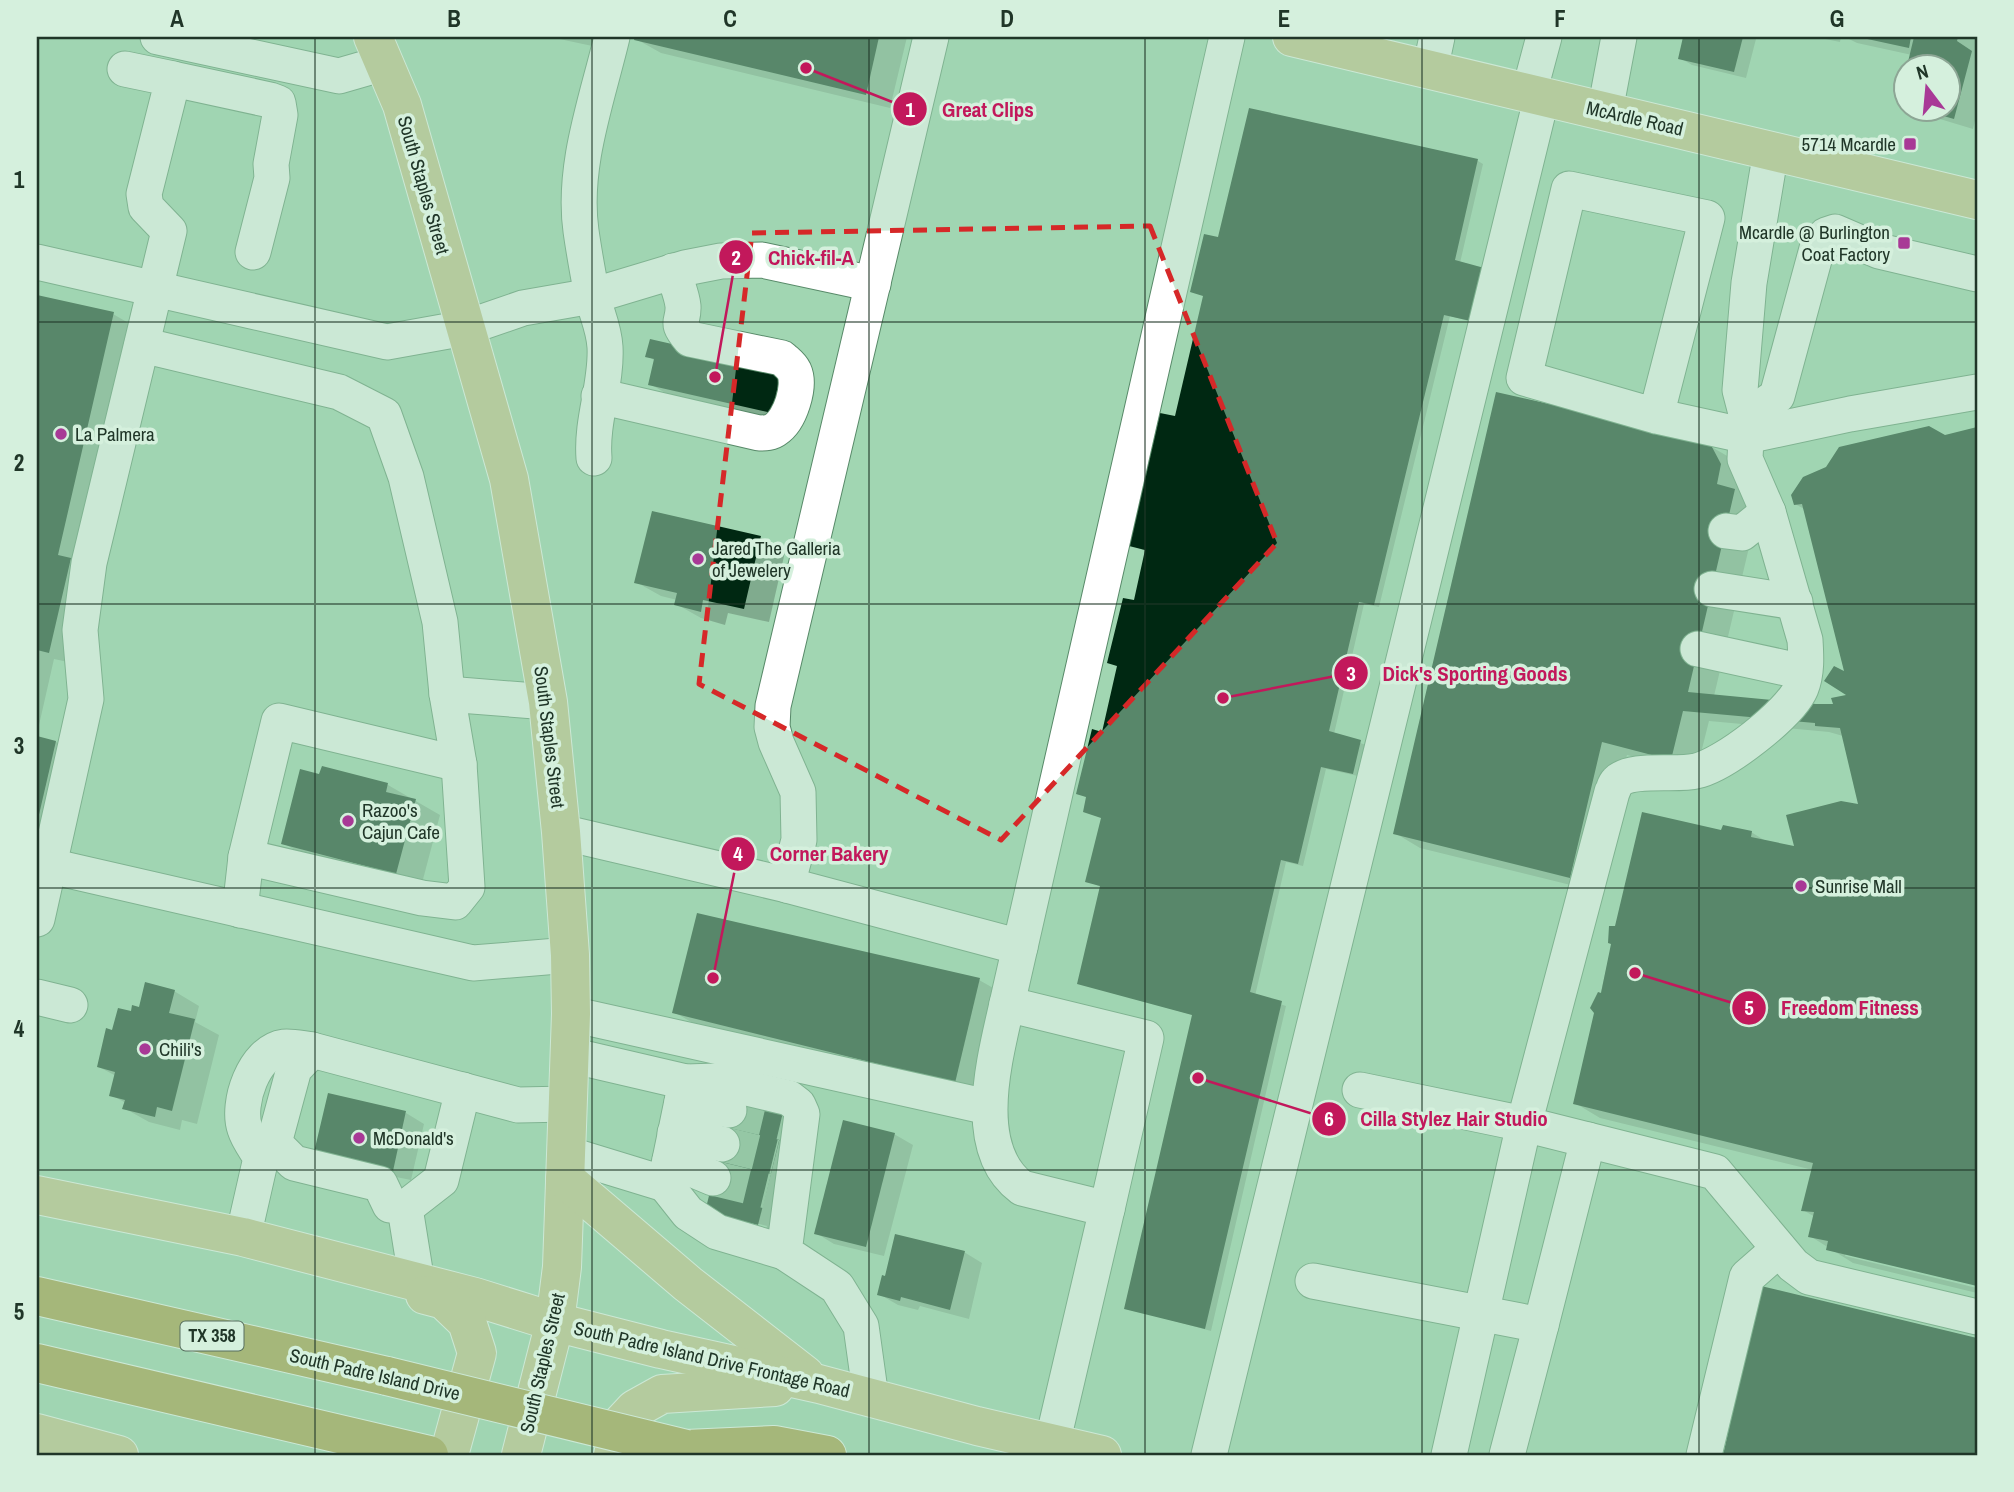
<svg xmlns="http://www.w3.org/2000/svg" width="2014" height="1492" font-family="'Archivo Narrow',sans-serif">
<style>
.shadow{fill:#0003;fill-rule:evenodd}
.building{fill:#002812}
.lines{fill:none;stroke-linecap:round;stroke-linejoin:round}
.minor-tunnel{stroke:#87b696;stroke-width:35;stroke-dasharray:35 18;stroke-linecap:butt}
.minor-casing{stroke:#588a69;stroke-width:37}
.major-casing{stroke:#fff;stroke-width:40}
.highway-casing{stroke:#fff;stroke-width:40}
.minor{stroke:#fff;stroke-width:35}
.major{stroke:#cdbe86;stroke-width:38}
.highway{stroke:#ab9336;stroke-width:38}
.highway-bridge-casing{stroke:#fff;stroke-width:40;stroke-linecap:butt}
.highway-bridge{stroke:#ab9336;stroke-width:38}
.marked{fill:none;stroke:#d62828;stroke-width:5;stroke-dasharray:14 9;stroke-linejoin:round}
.grid{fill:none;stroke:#203628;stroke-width:2;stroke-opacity:0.55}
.poi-dot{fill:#a83996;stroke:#d5f0dd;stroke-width:2.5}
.labels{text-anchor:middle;stroke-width:7;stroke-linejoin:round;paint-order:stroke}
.shield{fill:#d5f0dd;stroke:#566e5e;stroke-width:2}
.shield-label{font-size:18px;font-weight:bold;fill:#203628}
.street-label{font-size:19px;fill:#203628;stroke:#d5f0dd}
.poi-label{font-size:19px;fill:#203628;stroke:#d5f0dd;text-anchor:start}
.leader{fill:none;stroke:#c2185b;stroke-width:2.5}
.callout-dot{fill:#c2185b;stroke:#d5f0dd;stroke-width:2.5}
.mark-label{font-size:21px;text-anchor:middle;font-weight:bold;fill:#fff}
.callout-label{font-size:21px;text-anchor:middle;font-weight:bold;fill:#c2185b;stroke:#d5f0dd;stroke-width:7;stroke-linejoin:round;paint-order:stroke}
.neatline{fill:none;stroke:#203628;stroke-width:2.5}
.grid-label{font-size:23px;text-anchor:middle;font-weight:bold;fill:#203628}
</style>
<rect width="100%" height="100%" fill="#a1d6b2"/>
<g class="shadow">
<path d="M550 37H598L597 47Z"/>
<path d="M637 37H907L890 108 661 53 636 39Z"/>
<path d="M1685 37H1752L1756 39 1746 78 1692 65 1680 58Z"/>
<path d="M1815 37H1841L1840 42Z"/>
<path d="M1845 37H1977L1975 53 1977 54V112L1973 129 1920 113 1911 108H1948V66H1909L1912 55 1857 43Z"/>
<path d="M1250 110 1478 161 1483 164 1460 263 1480 324 1450 316 1379 607 1364 604 1334 734 1366 745 1358 776 1326 769 1303 866 1286 862 1255 996 1286 1006 1211 1331 1126 1308 1193 1015 1079 983 1101 887 1087 881 1102 818 1088 798 1078 793 1103 734 1119 667 1109 662 1135 602 1146 551 1131 545 1177 418Z"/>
<path d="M37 296 113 314 132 325 68 662 54 659 37 734Z"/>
<path d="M648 356 781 371 790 423 669 395 650 384 655 361Z"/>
<path d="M1977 428V1284L1846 1253 1845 1256 1977 1288V1293L1853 1263 1810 1236 1815 1217 1803 1210 1813 1170 1600 1118 1575 1103 1616 927 1723 832H1751L1769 843 1796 848 1860 806 1843 736 1829 732 1709 721 1696 773 1627 755 1595 891 1420 848 1395 833 1703 442 1729 457 1759 505 1714 696 1832 706 1850 695 1806 510 1795 504 1945 437Z"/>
<path d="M761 538 785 552 769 622 728 613 725 625 701 618 676 604 677 600 661 596 636 582Z"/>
<path d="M37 738 56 742 74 753 53 843 37 839Z"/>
<path d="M323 768 388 785 440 815 421 887 307 857 283 843Z"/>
<path d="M979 980 1004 994 980 1096 698 1026 674 1012Z"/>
<path d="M174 991 199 1006 195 1022 219 1035 197 1124 182 1120 180 1130 149 1122 124 1108 126 1103 111 1095 116 1076 99 1067 113 1032 132 1013Z"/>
<path d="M736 1095 787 1107 806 1118 777 1235 725 1222 707 1211ZM725 1215 767 1226 766 1229 725 1219Z"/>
<path d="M406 1113 424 1124 411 1180 396 1177 394 1190 332 1175Z"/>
<path d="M894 1134 913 1145 884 1256 834 1244 816 1233Z"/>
<path d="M964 1252 982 1263 969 1319 920 1306 918 1310 898 1305 879 1294Z"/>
<path d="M1762 1288 1977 1340V1455H1725Z"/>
</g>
<g class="building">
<path d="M635 37H879L866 95 634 40Z"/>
<path d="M1683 37H1743L1734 72 1678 59Z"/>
<path d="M1858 37H1911L1909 48Z"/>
<path d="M1914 37H1958L1957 41 1972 51 1954 119 1919 109 1948 108V66H1907Z"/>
<path d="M1904 80H1906V105L1899 104Z"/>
<path d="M1249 108 1478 159 1455 260 1488 269 1475 322 1444 315 1374 605 1359 602 1329 731 1361 740 1353 774 1321 767 1298 864 1281 860 1250 992 1282 1001 1205 1329 1124 1309 1192 1015 1077 984 1100 886 1085 882 1101 818 1083 812 1086 797 1076 794 1092 729 1102 732 1117 666 1107 663 1123 598 1134 600 1145 550 1129 546 1160 413 1175 416 1203 296 1190 292 1204 234 1218 237Z"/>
<path d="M37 295 114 312 58 555 71 558 49 653 37 650Z"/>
<path d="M650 339 782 369 772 413 648 385 654 359 645 357Z"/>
<path d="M1496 392 1695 437 1704 441 1712 447 1721 464 1717 484 1735 489 1688 692 1816 704H1833L1831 698 1846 695 1824 681 1834 666 1844 671 1802 504 1794 505 1791 495 1803 477 1826 467 1839 447 1929 426 1945 435 1977 427V1286L1826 1250 1828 1241 1808 1237 1814 1212 1801 1211 1813 1163 1573 1104 1594 1013 1590 1008 1598 992 1601 993 1611 944 1608 943 1609 926H1615L1642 812 1721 830 1723 825 1752 831 1751 837 1794 846 1786 815 1841 801 1858 804 1840 728 1815 726V723L1683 711 1671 760 1602 742 1570 878 1393 834Z"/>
<path d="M652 511 761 536 744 609 703 600 701 612 674 605 677 593 634 583Z"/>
<path d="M37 736 56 741 38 819H37Z"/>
<path d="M322 766 388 783 386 792 416 799 396 874 281 844 300 769 319 774Z"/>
<path d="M697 913 980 978 955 1083 672 1013Z"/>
<path d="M145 982 175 990 169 1013 195 1019 172 1111 157 1107 155 1117 122 1109 125 1100 109 1096 115 1072 97 1067 106 1028 112 1030 118 1008 131 1011 132 1005 139 1007Z"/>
<path d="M328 1093 406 1111 393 1171 378 1168 311 1165Z"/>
<path d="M734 1093 788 1106 758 1225 705 1212Z"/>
<path d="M843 1120 895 1133 866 1247 814 1234Z"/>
<path d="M895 1234 965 1251 950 1310 901 1297 900 1301 877 1295 882 1275 885 1276Z"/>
<path d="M1761 1286 1977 1338V1455H1723Z"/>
</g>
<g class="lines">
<g class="minor-tunnel">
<path d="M729 1110 784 1123"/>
<path d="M722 1144 775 1157"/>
<path d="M713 1178 767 1191"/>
</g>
<defs>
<g id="minor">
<path d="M158 37 339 76 384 63"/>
<path d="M1430 70 1437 37"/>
<path d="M173 79 270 100 278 103 280 115 271 164 272 178 253 252"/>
<path d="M1529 93 1544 37"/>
<path d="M1605 111 1619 37"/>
<path d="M37 262 387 342 465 328 523 308 592 296 685 268 721 261 762 260 873 284"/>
<path d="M142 345 339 392 384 415 406 477 440 622 447 694 459 764 467 887 455 902 422 898 246 857 240 910"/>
<path d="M599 396 759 433C765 433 771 433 776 429 790 420 801 386 794 371 791 365 786 362 782 358L690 339C674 320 684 324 683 306 682 295 676 282 673 271"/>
<path d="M1656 416 1707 218 1569 189 1524 378 1656 416 1747 436 1850 414 1977 392"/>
<path d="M1747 417 1777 396 1818 245 1826 235 1835 232 1879 251 1977 274"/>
<path d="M594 458C591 420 607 384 605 347 604 328 596 312 592 295 588 274 584 252 581 231 572 166 597 100 612 37"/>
<path d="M1726 531 1742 533 1768 512"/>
<path d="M1712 589 1795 602"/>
<path d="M1698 649 1804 672"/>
<path d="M447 694 548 702"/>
<path d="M561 832 787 885 1020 947"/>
<path d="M246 857 279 721 459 764"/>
<path d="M37 863 473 963 570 955"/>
<path d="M787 885 799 840 798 792 776 742 772 727 773 706 931 37"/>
<path d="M37 919 86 699 80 630 89 563 169 231 146 207 144 194 173 79 125 69"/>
<path d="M37 997 70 1005"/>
<path d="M1007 1004 1146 1038 1107 1209"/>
<path d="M571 1014 988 1107"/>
<path d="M312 1050 294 1069 274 1143 294 1163 380 1184 390 1205"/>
<path d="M570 1055 686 1082 717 1081 789 1098 798 1105 802 1114 784 1252 837 1287 861 1326 871 1398"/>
<path d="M1360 1090 1524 1124 1715 1172 1793 1265 1809 1277 1977 1317"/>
<path d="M682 1102 729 1110"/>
<path d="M675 1133 722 1144"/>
<path d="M567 1154 665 1184 686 1082"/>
<path d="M670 1160 713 1178"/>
<path d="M665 1184 688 1213 717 1232 784 1252"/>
<path d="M243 1237 261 1158C256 1149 248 1139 245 1129 236 1104 254 1051 284 1047 292 1046 303 1049 312 1050L518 1105 568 1104"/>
<path d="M1313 1281 1541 1325 1507 1455"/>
<path d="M417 1283 405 1208 441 1180 463 1090"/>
<path d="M1541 1325 1588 1140"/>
<path d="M1052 1444 1107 1209 1022 1188C969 1149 995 1058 1007 1004L1227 37"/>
<path d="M1209 1455 1542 96"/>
<path d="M1449 1455 1524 1124 1612 792C1614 789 1614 785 1617 782 1631 767 1676 776 1696 771 1724 765 1790 714 1801 688 1807 673 1806 656 1805 640L1768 512 1745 459 1747 417 1740 390 1749 283 1771 151"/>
<path d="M1704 1455 1747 1277 1779 1249"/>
</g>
<g id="major">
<path d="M373 37 402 105 509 479 548 702 561 832 570 955 571 1014 562 1267 555 1322 521 1455"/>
<path d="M1292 37 1977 200"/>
<path d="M565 1179 688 1284 805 1375"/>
<path d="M37 1195 243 1237 475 1297 555 1322 661 1349 819 1384 977 1426 1102 1455"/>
<path d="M425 1295 444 1300 467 1322 477 1353 449 1455"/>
<path d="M37 1433 119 1455"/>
<path d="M613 1455 621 1424 635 1409 662 1394 775 1387"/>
</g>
<g id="highway">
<path d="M37 1296 387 1376"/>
<path d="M37 1363 429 1455"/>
<path d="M686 1449 774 1445 827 1455"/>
</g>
</defs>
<use href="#minor" class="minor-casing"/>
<use href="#major" class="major-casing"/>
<use href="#highway" class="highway-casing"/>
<use href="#minor" class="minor"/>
<use href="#major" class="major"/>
<use href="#highway" class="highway"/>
<defs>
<path id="highway-bridge" d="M387 1376 686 1449"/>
</defs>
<use href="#highway-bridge" class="highway-bridge-casing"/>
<use href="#highway-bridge" class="highway-bridge"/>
</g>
<path d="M0 0H2014V1492H0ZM1150 226 1277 543 1001 840 699 684 752 233Z" fill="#a1d6b2" fill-opacity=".55" fill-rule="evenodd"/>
<path class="marked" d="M1150 226 1277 543 1001 840 699 684 752 233Z"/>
<path class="grid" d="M315 37V1455M592 37V1455M869 37V1455M1145 37V1455M1422 37V1455M1699 37V1455M37 322H1977M37 604H1977M37 888H1977M37 1170H1977"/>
<g class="poi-dot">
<rect x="1903" y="137" width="14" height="14" rx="3.5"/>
<rect x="1897" y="236" width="14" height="14" rx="3.5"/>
<circle cx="61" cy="434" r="7"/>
<circle cx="698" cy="559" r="7"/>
<circle cx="348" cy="821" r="7"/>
<circle cx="1801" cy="886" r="7"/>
<circle cx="145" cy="1049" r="7"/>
<circle cx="359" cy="1138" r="7"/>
</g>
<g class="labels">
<rect class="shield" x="180.5" y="1321.5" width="63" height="29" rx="5"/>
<g class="shield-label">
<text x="212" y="1342">TX 358</text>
</g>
<g class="street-label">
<text transform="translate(1635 118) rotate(13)" y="7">McArdle Road</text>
<text transform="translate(424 185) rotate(74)" y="7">South Staples Street</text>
<text transform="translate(550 737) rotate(83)" y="7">South Staples Street</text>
<text transform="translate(712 1359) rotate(13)" y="7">South Padre Island Drive Frontage Road</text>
<text transform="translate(542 1363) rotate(-77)" y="7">South Staples Street</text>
<text transform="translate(375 1374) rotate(13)" y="7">South Padre Island Drive</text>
</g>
<g class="poi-label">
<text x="1896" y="151" text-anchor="end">5714 Mcardle</text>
<text x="1890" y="239" text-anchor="end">Mcardle @ Burlington<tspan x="1890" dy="22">Coat Factory</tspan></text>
<text x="75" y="441">La Palmera</text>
<text x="712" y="555">Jared The Galleria<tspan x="712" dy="22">of Jewelery</tspan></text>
<text x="362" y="817">Razoo's<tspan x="362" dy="22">Cajun Cafe</tspan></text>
<text x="1815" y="893">Sunrise Mall</text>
<text x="159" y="1056">Chili's</text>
<text x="373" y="1145">McDonald's</text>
</g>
</g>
<path class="leader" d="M806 68L910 109M715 377L736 257M1223 698L1351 673M713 978L738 854M1635 973L1749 1008M1198 1078L1329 1119"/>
<g class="callout-dot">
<circle cx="806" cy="68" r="7"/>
<circle cx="715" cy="377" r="7"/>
<circle cx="1223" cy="698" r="7"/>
<circle cx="713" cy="978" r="7"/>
<circle cx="1635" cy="973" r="7"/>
<circle cx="1198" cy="1078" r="7"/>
<circle cx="910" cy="109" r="18"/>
<circle cx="736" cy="257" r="18"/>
<circle cx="1351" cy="673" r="18"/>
<circle cx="738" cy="854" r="18"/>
<circle cx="1749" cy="1008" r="18"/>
<circle cx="1329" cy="1119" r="18"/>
</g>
<g class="mark-label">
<text x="910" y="117">1</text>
<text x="736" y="265">2</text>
<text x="1351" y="681">3</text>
<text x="738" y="861">4</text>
<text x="1749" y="1015">5</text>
<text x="1329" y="1126">6</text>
</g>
<g class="callout-label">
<text x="988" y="117">Great Clips</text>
<text x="811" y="265">Chick-fil-A</text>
<text x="1475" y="681">Dick's Sporting Goods</text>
<text x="829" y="861">Corner Bakery</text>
<text x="1850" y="1015">Freedom Fitness</text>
<text x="1454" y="1126">Cilla Stylez Hair Studio</text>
</g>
<rect width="2014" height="1492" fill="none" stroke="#d5f0dd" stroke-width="77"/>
<g transform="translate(1927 88) rotate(344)"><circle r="33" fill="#d5f0dd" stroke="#8da695" stroke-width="2"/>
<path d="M0-5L12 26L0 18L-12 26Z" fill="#a83996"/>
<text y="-10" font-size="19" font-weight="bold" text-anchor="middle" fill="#203628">N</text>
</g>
<rect x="38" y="38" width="1938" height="1416" class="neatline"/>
<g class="grid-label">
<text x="177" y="27">A</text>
<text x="454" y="27">B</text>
<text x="730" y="27">C</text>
<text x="1007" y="27">D</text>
<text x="1284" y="27">E</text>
<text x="1560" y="27">F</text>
<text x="1837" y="27">G</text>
<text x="19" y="188">1</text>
<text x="19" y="471">2</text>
<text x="19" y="754">3</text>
<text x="19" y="1037">4</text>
<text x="19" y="1320">5</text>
</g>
</svg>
